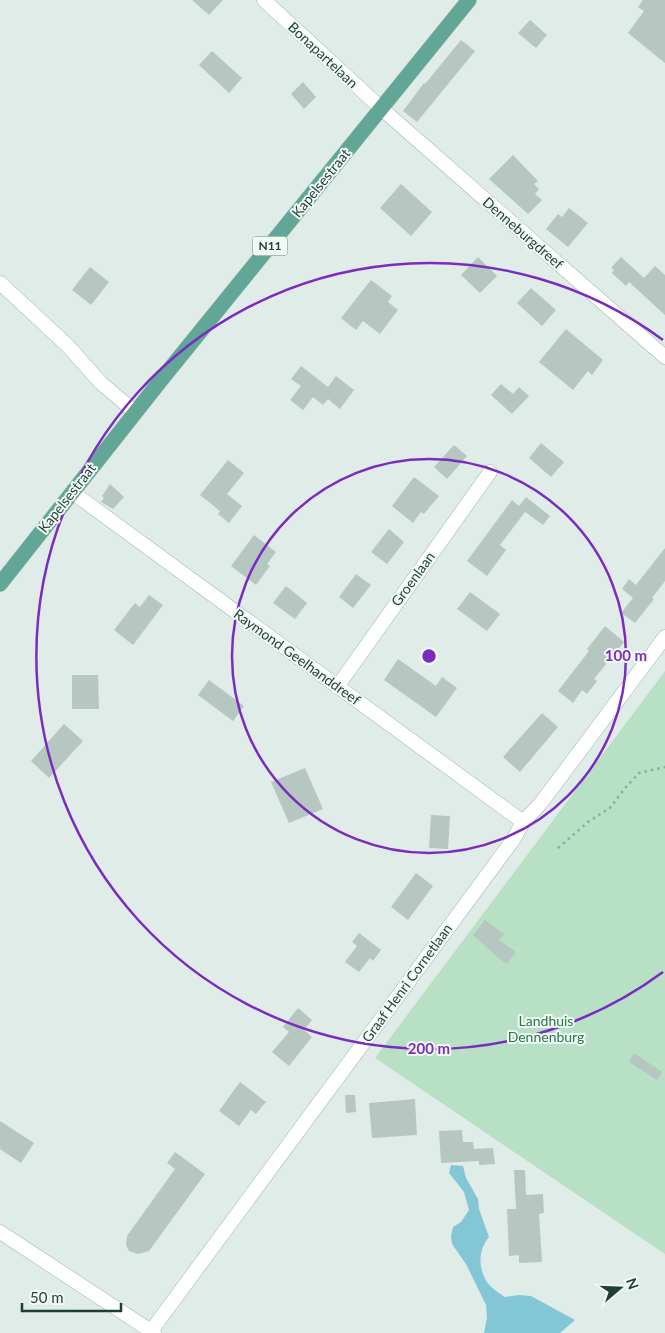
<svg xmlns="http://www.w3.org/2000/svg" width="665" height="1333" font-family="Lato,sans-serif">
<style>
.green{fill:#b7e0c4}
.water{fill:#83c6d6}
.building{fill:#b5c7c0}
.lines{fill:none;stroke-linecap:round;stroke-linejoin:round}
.minor-casing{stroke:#a2b4af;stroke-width:15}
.major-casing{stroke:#c0c9c7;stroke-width:16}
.path{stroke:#7eb3a4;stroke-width:2.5;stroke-dasharray:2.5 4;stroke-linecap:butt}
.minor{stroke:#fff;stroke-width:14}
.major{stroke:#61a697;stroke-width:15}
.ring{fill:none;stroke:#7b2cbf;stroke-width:2.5}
.labels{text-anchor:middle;stroke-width:4;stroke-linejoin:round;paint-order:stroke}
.shield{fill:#f1f9f5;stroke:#5e7670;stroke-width:1}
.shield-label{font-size:12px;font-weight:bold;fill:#1f3e37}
.street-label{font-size:14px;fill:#1f3e37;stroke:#f1f9f5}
.park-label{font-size:14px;fill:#267849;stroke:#f1f9f5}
.centre{fill:#7b2cbf;stroke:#f1f9f5;stroke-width:2.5}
.ring-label{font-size:15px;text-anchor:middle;font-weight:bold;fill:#7b2cbf;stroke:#f1f9f5;stroke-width:4;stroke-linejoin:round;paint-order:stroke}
</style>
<rect width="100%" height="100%" fill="#e0ece7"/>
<path class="green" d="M665 671V1254L375 1058Z"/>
<path class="water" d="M451 1165 463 1166 466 1178 478 1199 479 1209 489 1237C478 1250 478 1268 487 1282 491 1288 499 1293 505 1297L519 1295 531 1296 575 1320 560 1333H484L487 1318 486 1305 466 1264 452 1244 451 1236 453 1227 461 1222 469 1210 464 1192 449 1173Z"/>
<g class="building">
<path d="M192 0H223L209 15Z"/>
<path d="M643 0H665V63L628 33 644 11 638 7Z"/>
<path d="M530 20 547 35 536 48 518 33Z"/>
<path d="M461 40 475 51 417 122 403 111 424 83 425 84Z"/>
<path d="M212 51 242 78 229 93 199 65Z"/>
<path d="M303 82 316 97 304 109 291 94Z"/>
<path d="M513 155 538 181 534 184 539 189 535 194 542 200 528 214 489 179Z"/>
<path d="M401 184 432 212 411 236 380 208Z"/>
<path d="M569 208 588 223 568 247 546 229 558 214 562 217Z"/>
<path d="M478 257 497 276 480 293 461 275Z"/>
<path d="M621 257 644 278 655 266 665 275V315L629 282 626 286 612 273 614 270 611 268Z"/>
<path d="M90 267 109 282 91 305 72 290Z"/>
<path d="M371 280 392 296 388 302 398 310 380 334 363 321 356 330 341 318Z"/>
<path d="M531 288 556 310 542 326 517 303Z"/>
<path d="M566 329 603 360 592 375 588 371 573 390 539 362Z"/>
<path d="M301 366 328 387 336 376 354 390 340 409 328 399 323 405 313 397 303 410 290 400 301 386 291 379Z"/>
<path d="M501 384 513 394 519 387 529 396 512 414 491 395Z"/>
<path d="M541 443 564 462 551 477 529 458Z"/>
<path d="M454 445 467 456 447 479 434 467Z"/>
<path d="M228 460 244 473 227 494 242 506 229 523 218 514 220 511 200 495Z"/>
<path d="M414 477 439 496 424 514 421 512 413 523 392 506Z"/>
<path d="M110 484 124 497 113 509 101 502 104 498 102 496Z"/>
<path d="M526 497 550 516 543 525 525 512 500 545 506 550 487 576 467 561 512 500 519 506Z"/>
<path d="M389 529 404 542 387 564 371 552Z"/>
<path d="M254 535 276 552 267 564 270 566 256 585 231 566Z"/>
<path d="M665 548V581L652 598 654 599 635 623 621 613 633 598 622 589 629 579 636 585Z"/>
<path d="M356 574 371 585 353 608 339 597Z"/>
<path d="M286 586 307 603 295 619 273 603Z"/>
<path d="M470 592 500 614 487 631 457 609Z"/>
<path d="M149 595 163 605 133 645 114 630 135 603 140 607Z"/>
<path d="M605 626 624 642 594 679 597 681 587 694 582 690 573 703 558 691 589 651 587 649Z"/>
<path d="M398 659 436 686 442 677 457 688 436 717 384 680Z"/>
<path d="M72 675H98L99 709H72Z"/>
<path d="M209 680 244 706 233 721 198 695Z"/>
<path d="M542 713 558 727 520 772 503 757Z"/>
<path d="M64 724 83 741 49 778 31 761Z"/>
<path d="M305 768 323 809 289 823 271 782Z"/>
<path d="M431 815 450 816 448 849 429 848Z"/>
<path d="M416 873 433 886 408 920 391 907Z"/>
<path d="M485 920 504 934 499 940 516 952 508 963 503 962 473 935Z"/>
<path d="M359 933 381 950 373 961 370 958 359 972 345 962 357 946 352 942Z"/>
<path d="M298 1008 312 1020 304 1030 312 1037 289 1066 272 1052 289 1032 283 1027Z"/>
<path d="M634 1053 662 1072 657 1080 629 1062Z"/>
<path d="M240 1082 266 1102 256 1114 251 1110 239 1126 219 1111Z"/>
<path d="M345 1095H355L356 1112 346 1113Z"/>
<path d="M415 1099 417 1135 372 1138 369 1103Z"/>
<path d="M0 1121 34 1143 21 1163 0 1149Z"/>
<path d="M462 1130 463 1142H473L474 1149 493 1148 495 1164 479 1165V1161L441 1163 439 1131Z"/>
<path d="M175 1152 205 1174 149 1251 138 1254 129 1251 126 1245 127 1236 175 1169 167 1163Z"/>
<path d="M514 1170H525L526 1195 543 1194 544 1213 539 1214 542 1262 519 1263V1255L509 1256 507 1209H516Z"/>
</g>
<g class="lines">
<defs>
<g id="minor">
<path d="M264 0 382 109 665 357"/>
<path d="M0 283 67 345 101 383 135 412"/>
<path d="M72 492 523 822"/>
<path d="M337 687 490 472"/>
<path d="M0 1232 154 1333"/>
<path d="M151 1331 513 840 523 822 541 803 665 637"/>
</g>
<path id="major" d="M0 584 161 380 469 0"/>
</defs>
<use href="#minor" class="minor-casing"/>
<use href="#major" class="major-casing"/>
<path class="path" d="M558 848 588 822 610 808 625 788 639 773 665 767"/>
<use href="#minor" class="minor"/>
<use href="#major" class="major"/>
</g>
<g class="ring">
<circle cx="429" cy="656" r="197"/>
<path d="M663 972A393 393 0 1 1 663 340"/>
</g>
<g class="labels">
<rect class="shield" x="252.5" y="236.5" width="35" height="19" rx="4"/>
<g class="shield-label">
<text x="270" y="250">N11</text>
</g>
<g class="street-label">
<text transform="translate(323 55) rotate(43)" y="5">Bonapartelaan</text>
<text transform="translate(321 183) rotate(-51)" y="5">Kapelsestraat</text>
<text transform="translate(523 233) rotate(41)" y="5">Denneburgdreef</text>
<text transform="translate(67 498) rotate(-52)" y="5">Kapelsestraat</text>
<text transform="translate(413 579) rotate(-54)" y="5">Groenlaan</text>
<text transform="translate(297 657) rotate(36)" y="5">Raymond Geelhanddreef</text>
<text transform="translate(407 983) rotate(-54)" y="5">Graaf Henri Cornetlaan</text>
</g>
<g class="park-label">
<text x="546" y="1026">Landhuis<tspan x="546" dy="16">Dennenburg</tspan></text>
</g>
</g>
<circle cx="429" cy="656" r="8" class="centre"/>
<g class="ring-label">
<text x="626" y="661">100 m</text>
<text x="429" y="1054">200 m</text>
</g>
<g transform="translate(620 1288) rotate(71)" stroke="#f1f9f5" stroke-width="4" paint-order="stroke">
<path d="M0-4L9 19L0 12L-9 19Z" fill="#1f3e37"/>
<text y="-8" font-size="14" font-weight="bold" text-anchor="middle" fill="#1f3e37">N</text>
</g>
<path d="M22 1303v8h99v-8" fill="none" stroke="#1f3e37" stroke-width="2.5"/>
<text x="30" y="1303" font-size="15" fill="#1f3e37" stroke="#f1f9f5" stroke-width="4" paint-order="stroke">50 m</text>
</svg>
